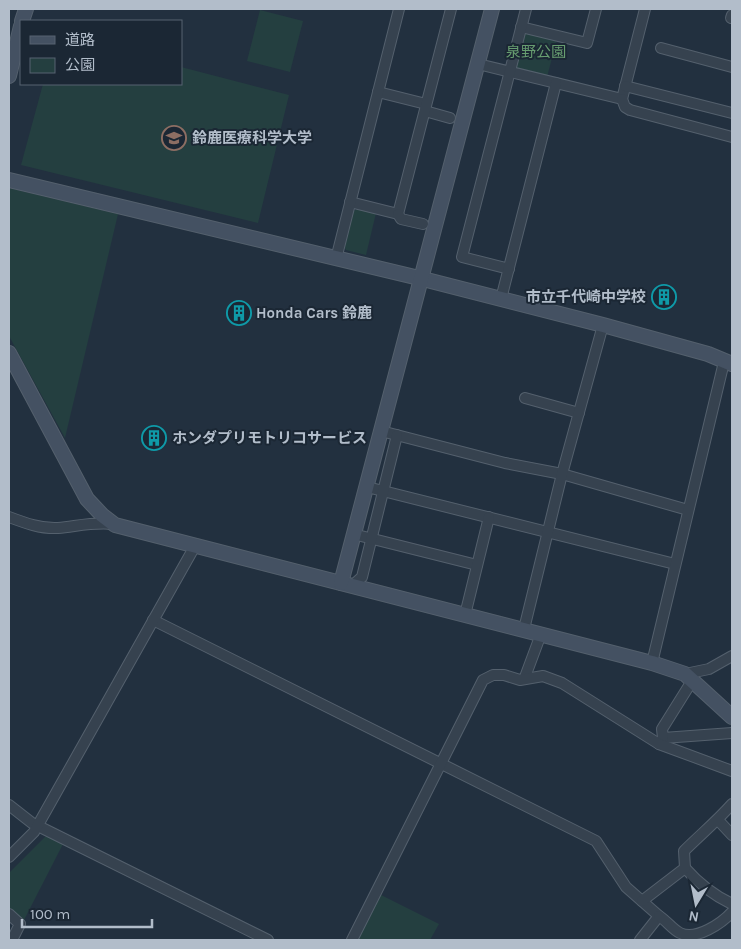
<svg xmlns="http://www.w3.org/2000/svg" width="741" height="949" font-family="Karla,'Noto Sans JP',sans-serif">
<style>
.green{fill:#243f40}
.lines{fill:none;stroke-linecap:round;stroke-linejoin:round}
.street-casing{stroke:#54606d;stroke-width:12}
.secondary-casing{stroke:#54606d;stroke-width:16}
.street{stroke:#36424f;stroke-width:10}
.secondary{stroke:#445162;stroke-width:14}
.labels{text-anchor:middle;stroke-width:4;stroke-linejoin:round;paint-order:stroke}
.park-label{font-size:15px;fill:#679d70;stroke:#1b2734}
.poi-label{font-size:15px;font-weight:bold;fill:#b2bdca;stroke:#1b2734;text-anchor:start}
</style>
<rect width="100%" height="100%" fill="#22303f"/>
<g class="green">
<path d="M260 10 303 21 290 72 247 61Z"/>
<path d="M527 32 557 39 547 77 518 70 515 65 522 34Z"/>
<path d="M181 67 289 95 258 223 21 165 43 84H181Z"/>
<path d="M9 188 118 214 65 438 9 336Z"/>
<path d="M358 209 376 213 366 255 346 250 344 246 353 211Z"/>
<path d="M47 835 63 844 24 920 9 911V873Z"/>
<path d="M379 894 439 924 430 940H356Z"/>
</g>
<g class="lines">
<defs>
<g id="street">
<path d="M731 18 732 15"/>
<path d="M521 27 587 43 596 9"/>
<path d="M661 48 732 67"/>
<path d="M478 64 622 99 645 9"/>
<path d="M625 86 732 113"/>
<path d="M378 92 426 104"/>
<path d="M622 99 625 107 630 110 732 137"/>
<path d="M425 111 450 118"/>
<path d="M350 202 398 214 451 9"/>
<path d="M398 214 401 219 423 224"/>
<path d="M336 259 399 9"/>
<path d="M509 269 462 257 526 9"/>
<path d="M501 299 556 83"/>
<path d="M525 398 579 413"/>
<path d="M381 431 505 463 562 474 688 510"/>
<path d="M367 487 675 564"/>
<path d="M9 517C25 523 41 529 58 528 78 526 93 522 113 524"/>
<path d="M353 534 477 565"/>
<path d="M352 586 362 577 397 435"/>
<path d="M465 615 489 517"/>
<path d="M153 620 596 841 626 887 659 916 640 940"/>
<path d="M524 629 562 474 603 325"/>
<path d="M652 663 724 362"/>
<path d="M685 674 709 669 732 656"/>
<path d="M525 677 541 634"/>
<path d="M663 738 732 733"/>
<path d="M659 744 663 738 662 729 692 681"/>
<path d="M9 805 32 823 268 940"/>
<path d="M718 820 732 835"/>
<path d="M9 857 34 832 195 546"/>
<path d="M685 868C699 884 713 895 732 904"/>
<path d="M642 901 685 868 684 851C700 835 717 821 732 804"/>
<path d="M9 914 20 924 12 940"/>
<path d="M659 916C667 921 672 929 680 933 696 941 722 923 732 912"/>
<path d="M352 940 483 680 493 675H504L520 680 543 676 562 683 659 744 732 771"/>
</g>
<g id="secondary">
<path d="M22 21 26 9"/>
<path d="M9 76 21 26"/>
<path d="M9 180 419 278 603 325 708 354 732 364"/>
<path d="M9 353 87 499 102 515 115 525 652 663 685 674 732 717"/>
<path d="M341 583 492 9"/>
</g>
</defs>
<use href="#street" class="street-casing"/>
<use href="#secondary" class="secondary-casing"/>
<use href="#street" class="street"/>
<use href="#secondary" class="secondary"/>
</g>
<defs>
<symbol id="university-ring" viewBox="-11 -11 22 22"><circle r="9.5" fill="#1b2734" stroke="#8d6e63" stroke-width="1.5"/><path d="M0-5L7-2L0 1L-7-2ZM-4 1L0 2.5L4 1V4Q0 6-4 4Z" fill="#8d6e63"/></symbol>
<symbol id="building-ring" viewBox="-11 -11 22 22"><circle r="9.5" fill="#1b2734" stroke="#0f9aa8" stroke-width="1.5"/><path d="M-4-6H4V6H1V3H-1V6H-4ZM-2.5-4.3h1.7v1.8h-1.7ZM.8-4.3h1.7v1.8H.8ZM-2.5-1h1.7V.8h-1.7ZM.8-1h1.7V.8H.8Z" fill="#0f9aa8"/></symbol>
</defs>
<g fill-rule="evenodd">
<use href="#university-ring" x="160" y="124" width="28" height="28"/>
<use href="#building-ring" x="650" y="283" width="28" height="28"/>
<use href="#building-ring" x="225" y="299" width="28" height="28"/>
<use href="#building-ring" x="140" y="424" width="28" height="28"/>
</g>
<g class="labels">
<g class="park-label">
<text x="536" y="57">泉野公園</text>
</g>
<g class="poi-label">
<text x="192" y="143">鈴鹿医療科学大学</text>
<text x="646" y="302" text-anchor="end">市立千代崎中学校</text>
<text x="256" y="318">Honda Cars 鈴鹿</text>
<text x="172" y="443">ホンダプリモトリコサービス</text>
</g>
</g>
<rect width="741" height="949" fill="none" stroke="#b2bdca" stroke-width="20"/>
<rect x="20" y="20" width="162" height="65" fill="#1b2734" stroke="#576370"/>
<rect x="30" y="36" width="25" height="8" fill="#445162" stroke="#576370"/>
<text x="65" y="45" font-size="15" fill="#b2bdca">道路</text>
<rect x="30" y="58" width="25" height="15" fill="#243f40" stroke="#576370"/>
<text x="65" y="70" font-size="15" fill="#b2bdca">公園</text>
<g transform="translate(696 904) rotate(190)" stroke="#1b2734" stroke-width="4" paint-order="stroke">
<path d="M0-4L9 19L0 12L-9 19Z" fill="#b2bdca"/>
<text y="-8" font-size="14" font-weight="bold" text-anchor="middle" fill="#b2bdca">N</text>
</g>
<path d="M22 919v8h130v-8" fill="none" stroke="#b2bdca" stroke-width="2.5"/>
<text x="30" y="919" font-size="15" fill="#b2bdca" stroke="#1b2734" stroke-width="4" paint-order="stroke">100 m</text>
</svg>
